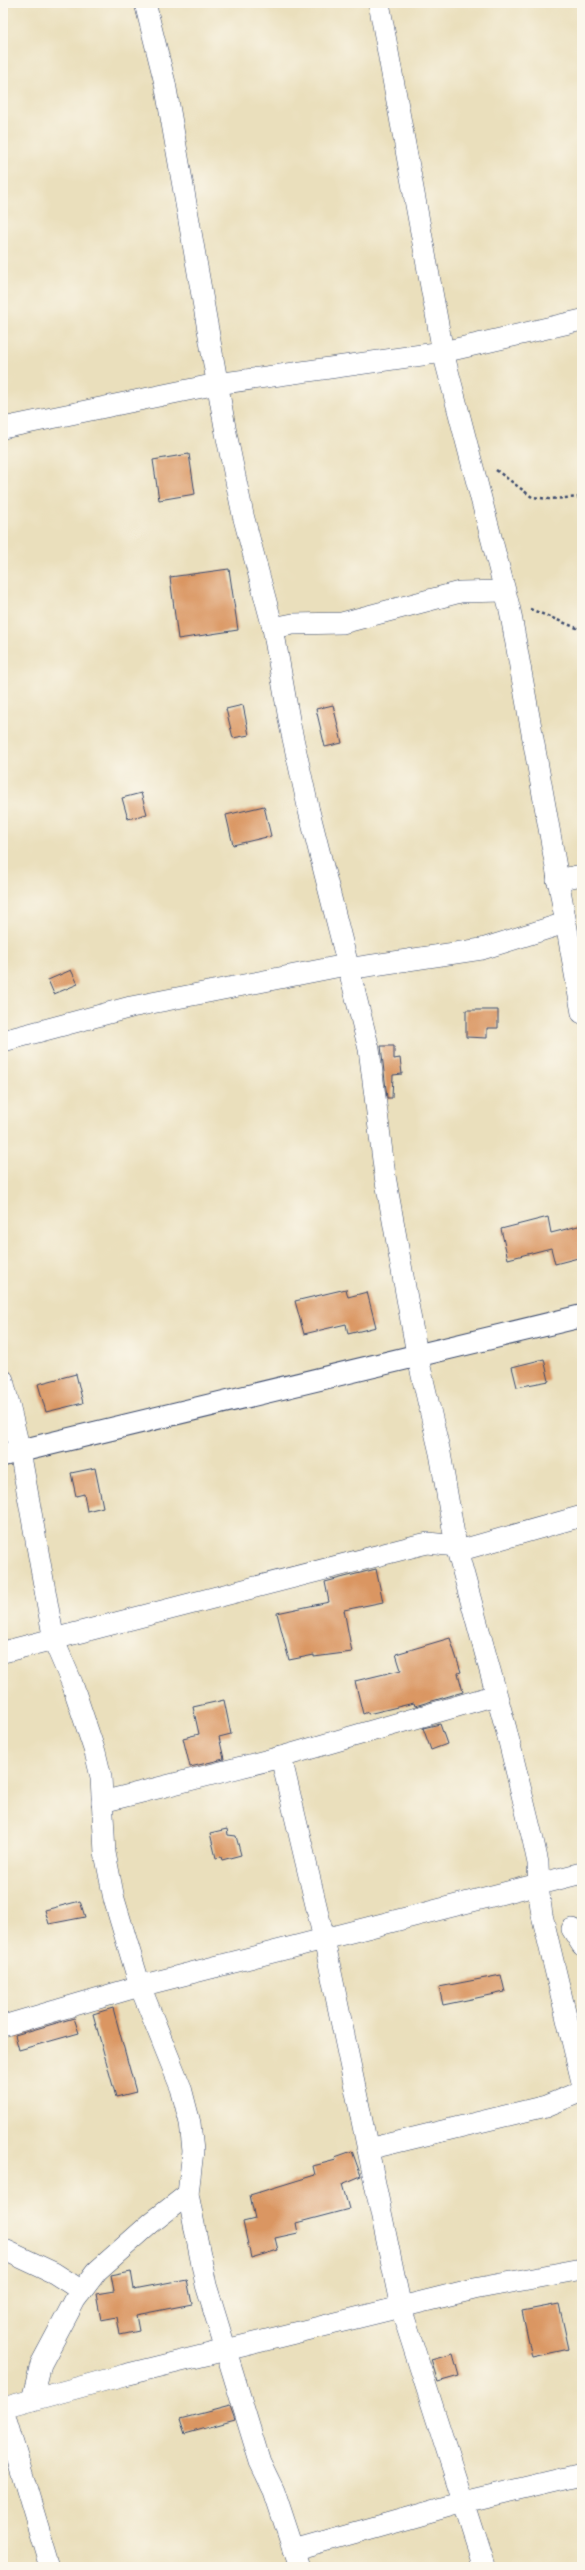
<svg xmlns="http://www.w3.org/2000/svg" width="585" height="2570" font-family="Kalam,sans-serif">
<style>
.building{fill:#da9662}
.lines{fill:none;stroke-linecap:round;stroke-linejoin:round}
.minor-casing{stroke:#3a496c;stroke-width:22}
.tertiary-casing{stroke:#3a496c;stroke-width:24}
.path{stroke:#3a496c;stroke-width:2.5;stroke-dasharray:3 3;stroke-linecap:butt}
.minor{stroke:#fff;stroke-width:21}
.tertiary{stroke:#fff;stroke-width:22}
</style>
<rect width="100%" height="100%" fill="#fbf7ec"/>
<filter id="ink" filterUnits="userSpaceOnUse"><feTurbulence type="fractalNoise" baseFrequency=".025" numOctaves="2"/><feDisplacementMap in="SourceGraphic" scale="8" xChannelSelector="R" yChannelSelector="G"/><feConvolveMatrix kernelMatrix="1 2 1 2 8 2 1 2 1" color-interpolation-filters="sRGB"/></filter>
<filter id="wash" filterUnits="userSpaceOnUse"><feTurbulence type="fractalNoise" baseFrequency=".012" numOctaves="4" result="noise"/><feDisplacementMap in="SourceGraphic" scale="16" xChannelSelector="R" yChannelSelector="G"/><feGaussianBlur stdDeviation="0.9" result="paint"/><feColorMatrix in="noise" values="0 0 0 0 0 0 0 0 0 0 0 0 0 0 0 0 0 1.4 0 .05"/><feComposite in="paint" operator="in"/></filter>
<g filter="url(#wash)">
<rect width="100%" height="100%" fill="#eadfbc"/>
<g id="blocks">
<g class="building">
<path d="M189 454 195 494 159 500 153 460Z"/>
<path d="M229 569 238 630 178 639 170 577Z"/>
<path d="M243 705 249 735 233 738 226 709Z"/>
<path d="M333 705 342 743 325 747 316 709Z"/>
<path d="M141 793 147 814 128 819 122 798Z"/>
<path d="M264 806 271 836 233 845 226 815Z"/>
<path d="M71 970 78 984 54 994 48 980Z"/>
<path d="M466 1010H498V1028H487V1038L466 1037Z"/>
<path d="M381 1046H394V1059L400 1058 402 1074 393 1075 392 1098H387Z"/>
<path d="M548 1217 551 1233 582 1225V1241H579L582 1257 555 1264 551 1248 508 1259 501 1229Z"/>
<path d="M346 1289 348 1297 367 1292 376 1327 348 1334 346 1324 304 1334 295 1301Z"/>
<path d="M544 1359 549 1381 517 1387 512 1367Z"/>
<path d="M76 1374 83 1403 46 1412 38 1384Z"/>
<path d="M95 1468 103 1507 87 1511 84 1494 76 1496 71 1473Z"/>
<path d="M376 1569 383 1602 344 1610 352 1652 314 1657V1655L289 1660 277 1613 329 1602 325 1582Z"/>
<path d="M450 1638 461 1672 458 1673 463 1692 415 1706 414 1703 368 1714V1712L363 1714 355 1681 401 1670 396 1654Z"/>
<path d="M224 1700 231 1734 219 1737 224 1759 190 1767 183 1738 199 1734 193 1707Z"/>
<path d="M440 1724 447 1744 431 1750 423 1728Z"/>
<path d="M227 1829 228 1835 236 1836 241 1855 222 1860 221 1857 216 1858 210 1833Z"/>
<path d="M80 1901 85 1917 49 1924 45 1910Z"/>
<path d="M501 1975 505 1992 443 2005 439 1987Z"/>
<path d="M113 2008 136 2092 116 2097 93 2014Z"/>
<path d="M74 2018 79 2033 19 2050 15 2035Z"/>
<path d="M352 2151 361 2176 342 2184 349 2209 296 2223 298 2233 275 2238 278 2250 251 2258 243 2222 255 2219 250 2195 315 2175 313 2166 336 2160 335 2157Z"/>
<path d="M131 2271 134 2289 187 2279 192 2304 136 2315 139 2331 120 2335 117 2317 101 2320 96 2294 114 2291 111 2275Z"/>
<path d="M559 2304 569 2349 532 2357 522 2311Z"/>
<path d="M453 2354 459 2376 438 2382 431 2360Z"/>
<path d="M230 2406 235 2420 185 2434 180 2419Z"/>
</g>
</g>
</g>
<g filter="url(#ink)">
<use href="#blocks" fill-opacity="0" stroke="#3a496c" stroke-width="1"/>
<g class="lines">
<defs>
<g id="minor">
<path d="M145 3 165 83 226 433 243 515 273 628 290 725 309 811 369 1049 385 1176 417 1354 440 1453 456 1546 506 1729 533 1840 538 1863 539 1894 542 1915 582 2082"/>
<path d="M379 3 443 352 510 610 582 1013"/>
<path d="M3 428 217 384 443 352 582 320"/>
<path d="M273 628 293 624 342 623 460 592 504 591"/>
<path d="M557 880 582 875"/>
<path d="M347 969 482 949 565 923"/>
<path d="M3 1041 131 1007 346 965"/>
<path d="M3 1380 20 1451 54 1641 72 1683 95 1752 101 1777 105 1853 114 1899 140 1986 181 2088 190 2123 193 2151 188 2194 206 2285 260 2462 274 2491 299 2567"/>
<path d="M458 1551 582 1516"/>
<path d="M3 1652 419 1545 428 1543 456 1546"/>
<path d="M281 1757 324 1939 401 2308 484 2567"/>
<path d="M102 1802 281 1757 496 1695"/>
<path d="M572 1929 582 1945"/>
<path d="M3 2026 140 1986 582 1873"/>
<path d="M368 2149 546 2106 582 2091"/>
<path d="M5 2250 54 2273 82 2291"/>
<path d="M32 2400 41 2364 75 2300 97 2271 151 2223 188 2194"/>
<path d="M3 2408 124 2375 474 2289 582 2269"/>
<path d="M3 2410 50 2567"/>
<path d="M293 2550 464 2502 582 2474"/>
</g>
<path id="tertiary" d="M3 1455 582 1316"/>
</defs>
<use href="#minor" class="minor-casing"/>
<use href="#tertiary" class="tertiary-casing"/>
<g class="path">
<path d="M496 470 532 497 549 499 582 497"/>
<path d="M530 609 582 630"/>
</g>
<use href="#minor" class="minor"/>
<use href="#tertiary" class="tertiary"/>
</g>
</g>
<rect width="585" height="2570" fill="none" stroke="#fbf7ec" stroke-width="16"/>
</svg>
